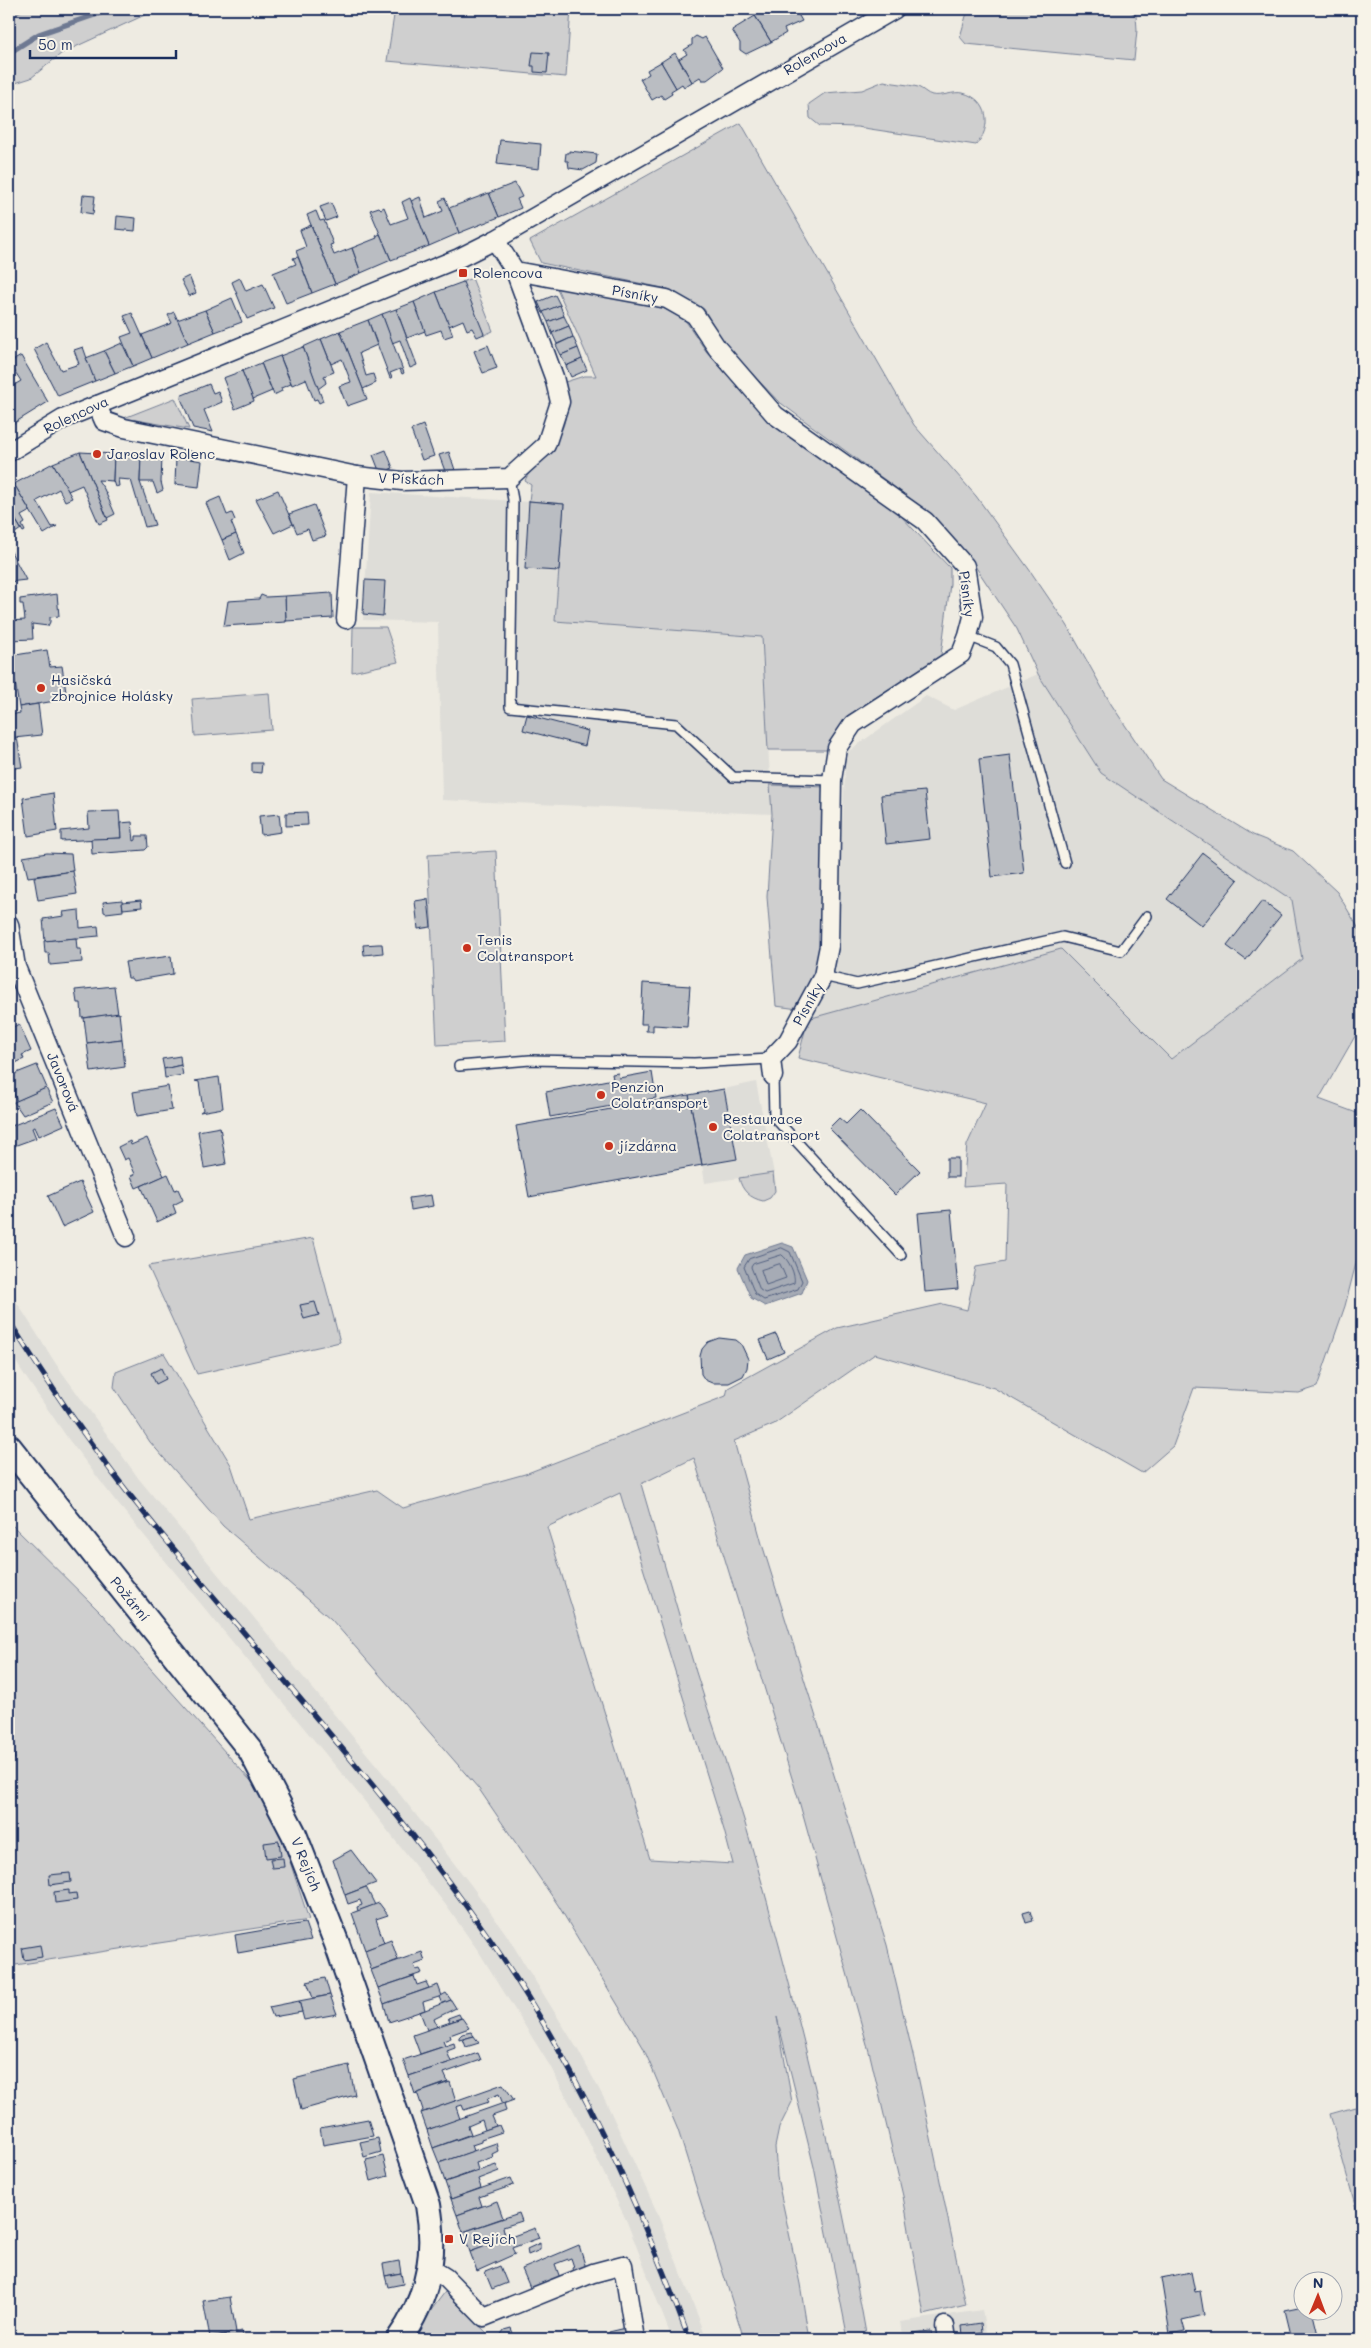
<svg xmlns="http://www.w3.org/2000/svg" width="1371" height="2348" font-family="Mali,sans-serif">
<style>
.built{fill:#deddd8}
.green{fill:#cfcfcf;stroke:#757f96;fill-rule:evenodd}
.water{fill:#a6abb5;stroke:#6e7992}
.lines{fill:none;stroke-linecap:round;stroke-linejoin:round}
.shore{stroke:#536181;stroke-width:1}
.stream{stroke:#6e7992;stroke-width:5.5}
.building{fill:#babdc2;stroke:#1b2f5e}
.lane-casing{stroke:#1b2f5e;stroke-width:12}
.street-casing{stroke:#1b2f5e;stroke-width:21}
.secondary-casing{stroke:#1b2f5e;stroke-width:28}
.lane{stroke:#f7f3e8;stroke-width:9}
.street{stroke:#f7f3e8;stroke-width:18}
.secondary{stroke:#f7f3e8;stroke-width:24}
.rail-casing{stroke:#1b2f5e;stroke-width:5.5}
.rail{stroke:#f7f3e8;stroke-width:4;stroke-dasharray:11;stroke-linecap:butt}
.poi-dot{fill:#c8321e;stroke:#f7f3e8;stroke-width:2}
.labels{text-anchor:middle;stroke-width:4;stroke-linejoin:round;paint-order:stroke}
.street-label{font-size:14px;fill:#1b2f5e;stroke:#f7f3e8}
.poi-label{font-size:14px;fill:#1b2f5e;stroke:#f7f3e8;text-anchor:start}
</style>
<rect width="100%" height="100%" fill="#eeebe2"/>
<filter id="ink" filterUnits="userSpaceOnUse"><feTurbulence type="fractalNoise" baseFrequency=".02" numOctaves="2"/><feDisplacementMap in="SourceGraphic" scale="10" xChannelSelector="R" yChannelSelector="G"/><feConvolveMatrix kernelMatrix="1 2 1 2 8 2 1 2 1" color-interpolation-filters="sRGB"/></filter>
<g filter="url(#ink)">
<g class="built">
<path d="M371 492 564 504 555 621 762 637 772 814 442 800 438 622 363 620Z"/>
<path d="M1038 674 1101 773 1292 900 1302 959 1171 1059 1061 949 808 1019 835 968 846 753 926 696 954 710Z"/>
<path d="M756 1082 776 1184 775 1191 770 1198 763 1201 756 1199 745 1191 739 1178 705 1183 702 1165 737 1159 724 1089Z"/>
<path d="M9 1290 56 1364 139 1479 387 1778 471 1885 506 1934 578 2050 606 2102 656 2210 707 2339H672L627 2222 577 2117 550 2066 479 1952 445 1904 362 1798 114 1499 69 1440 29 1382 9 1351Z"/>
<path d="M982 2310 987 2339H903L900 2322Z"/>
</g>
<g class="green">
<path d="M24 9H153L149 13 62 53 31 78 9 85V19Z"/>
<path d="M395 9H571L566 77 387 61Z"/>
<path d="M972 9 1127 10 1136 15 1137 30 1134 60 966 44 960 37 966 16Z"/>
<path d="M884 81C895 84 907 84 918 87 923 89 927 94 932 95 942 97 953 91 963 93 990 100 992 128 976 145L857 127 820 126 810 118 809 104 825 93 862 90Z"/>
<path d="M741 123 914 425 976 496 1031 572 1067 625 1111 704 1161 779 1253 835 1293 851 1337 892 1362 934V1024L1319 1099 1362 1115V1240L1345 1306 1317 1387 1299 1393 1194 1388 1173 1446 1142 1473 994 1388 875 1354 774 1424 734 1441 762 1544 887 1945 918 2076 966 2305 924 2315 903 2196 870 2055 799 1801 694 1458 641 1484C659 1546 677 1609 696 1672 711 1721 729 1770 744 1820 794 1991 836 2164 867 2339H848L814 2167 777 2017 792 2102 779 2128 775 2147 777 2177 800 2284 809 2339H744L678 2130 643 2047 558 1905 479 1789 331 1619 223 1526 150 1442 114 1387 116 1372 164 1353 231 1465 249 1519 377 1490 403 1508 525 1474 726 1396 728 1388 837 1328 943 1304 967 1310 976 1267 1005 1262 1007 1184 963 1187 967 1145 986 1103 798 1058 808 1019 1061 949 1171 1059 1302 959 1292 900 1101 773 1038 674 1017 629 973 563 931 514 778 401 724 344 704 309 668 289 541 263 530 241ZM620 1493 724 1830 733 1864 650 1859 547 1527Z"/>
<path d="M472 278 493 331 484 335 462 282Z"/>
<path d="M556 286 661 307 685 320 706 351 771 424 899 514 950 568V584L941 655 847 716 826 750H768L762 637 555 621 564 504 529 501 531 485 525 481C527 474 534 468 539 462 564 431 571 423 562 383L584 376H596Z"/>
<path d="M175 398 189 429 124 418Z"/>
<path d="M353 627H386L398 662 352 672Z"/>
<path d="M269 693 272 730 195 736 192 699Z"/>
<path d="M770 785 826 787 821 942 814 983 798 1009 776 1006 767 897 772 814Z"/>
<path d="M496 851 505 1041 437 1045 428 855Z"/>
<path d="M773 1173 775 1191 770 1198 763 1201C750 1198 742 1191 739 1178Z"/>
<path d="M313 1238 340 1342 197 1374 148 1266Z"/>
<path d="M9 1522 102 1614 259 1790 279 1828 309 1920 9 1966Z"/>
<path d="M1355 2107 1362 2133V2210L1357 2212 1330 2114Z"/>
<path d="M445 2292 488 2334 483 2339H409Z"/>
</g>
<path class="water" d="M782 1243 793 1247 807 1280 802 1293 765 1306 751 1298 738 1268 745 1255Z"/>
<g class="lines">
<g class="shore">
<path d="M782 1248 790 1252 802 1281 798 1289 764 1300 755 1294 744 1267 749 1259Z"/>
<path d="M782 1255C789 1260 796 1275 794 1283L765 1293 760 1290 751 1267 753 1264Z"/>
<path d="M780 1264 786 1278 766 1285 761 1270Z"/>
</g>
<path class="stream" d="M9 53 39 34 112 9"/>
</g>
<g class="building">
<path d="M751 9H795L802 21 784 29 786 33 771 42Z"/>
<path d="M755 16 771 42 746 54 740 50V43L732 30Z"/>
<path d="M696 36 702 39 705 37 723 68 707 80H702L700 77 692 82 679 59 687 54 684 50 692 45V39Z"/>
<path d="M533 52 549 53 547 73 534 72V66H531Z"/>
<path d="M675 53 692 82 684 87 682 84 676 88 661 62Z"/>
<path d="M661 62 676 88 671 91 672 94 664 99 661 95 652 100 640 79 649 74 647 70Z"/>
<path d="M500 140 541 144 539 169 497 164Z"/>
<path d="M569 151 597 154 596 163 583 170 569 168 568 161H565L566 153H569Z"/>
<path d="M515 183 522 197 517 199 521 208 499 217 489 193Z"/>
<path d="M489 193 499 217 459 233 449 208Z"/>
<path d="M83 195 95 196 93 214 81 212Z"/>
<path d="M420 197 426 218 443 211 439 201 445 198 459 233 429 246 411 201Z"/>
<path d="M410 198 429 246 391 260 370 210 379 207 381 209 384 207 391 224 408 218 402 202Z"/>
<path d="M331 203 337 217 326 221 320 207Z"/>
<path d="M316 211 320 221 324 220 333 244 330 245 334 255 352 248 361 273 335 284 307 215Z"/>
<path d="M117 216 136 218 135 231 116 229Z"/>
<path d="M311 225 335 284 312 293 296 251 306 247 300 230Z"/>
<path d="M380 234 391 260 361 273 352 248 377 238 376 236Z"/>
<path d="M298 257 312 293 286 303 273 273 296 264 293 258Z"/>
<path d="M189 276 196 293 189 296 181 280Z"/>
<path d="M240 278 246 291 263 284 274 308 247 319 232 282Z"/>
<path d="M463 282 484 334 477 337 472 328 467 330 463 320 449 326 436 292Z"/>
<path d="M436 292 453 335 444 338 441 330 426 335 414 302Z"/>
<path d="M555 295 560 305 543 313 538 302Z"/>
<path d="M232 298 242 322 215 332 205 310Z"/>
<path d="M414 302 425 331 407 338 396 309Z"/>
<path d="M560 305 564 316 548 322 543 312Z"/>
<path d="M396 309 417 365 410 368 400 340 392 343 382 314Z"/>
<path d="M205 310 215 332 188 343 177 320Z"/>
<path d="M174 312 188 343 152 358 142 335 172 323 168 315Z"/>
<path d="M132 313 152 358 133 366 121 337 132 333 124 316Z"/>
<path d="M382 314 404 373 402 374 400 369 390 373 392 378H390L368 320Z"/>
<path d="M564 316 569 326 552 333 548 322Z"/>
<path d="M368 320 377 345 359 353 366 376 373 374 376 383 363 389 340 331Z"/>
<path d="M569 326 573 337 557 344 552 333Z"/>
<path d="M340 331 367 399 347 406 339 386 351 382 342 359 331 364 321 339Z"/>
<path d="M573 337 578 348 561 355 556 345Z"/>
<path d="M321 339 334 372 324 376 326 383 318 389 303 347Z"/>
<path d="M46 342 61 370 79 364 74 350 83 347 95 381 58 396 34 349Z"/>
<path d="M122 343 133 366 115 373 104 351Z"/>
<path d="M488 345 497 368 483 373 474 351Z"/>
<path d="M303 347 323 401 319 403 317 399 314 400 306 379 292 385 280 356Z"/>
<path d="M578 348 582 359 566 366 561 355Z"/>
<path d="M104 351 115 373 95 381 86 358Z"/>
<path d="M21 356 48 402 11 425 9 422V388L21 381 14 370 11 371 9 363Z"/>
<path d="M280 356 291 384 281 388 282 391 274 395 261 363Z"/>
<path d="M582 359 587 370 571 377 566 366Z"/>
<path d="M261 363 272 391 253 399 242 371Z"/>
<path d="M242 371 254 401 235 409 223 378Z"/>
<path d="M209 384 213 393 218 391 222 402 204 410 213 432 193 428 180 396Z"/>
<path d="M423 425 434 456 422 460 411 430Z"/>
<path d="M386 450 393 468 380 473 373 455Z"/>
<path d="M80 452 114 454 113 481 98 480 104 489 115 514 107 518Z"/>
<path d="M80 452 108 520 99 524 82 485 68 491 53 463Z"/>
<path d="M449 452 455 470 445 471 439 455Z"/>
<path d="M114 454 141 455 140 482 155 525 145 527 131 480 118 479 119 486 115 487 113 481Z"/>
<path d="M141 455 162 457 161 482 163 490 157 493 153 482H140Z"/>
<path d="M176 457 202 461 199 487 175 484Z"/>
<path d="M53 463 72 498 65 501 59 489 37 501 52 527 57 526 44 534 14 484Z"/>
<path d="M14 484 30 511 21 516 25 523 22 525 25 531 23 532 9 509V487Z"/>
<path d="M278 490 293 524 274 533 256 499Z"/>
<path d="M220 497 227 515 232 513 235 520 231 522 236 534 222 540 206 503Z"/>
<path d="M529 501 564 504 559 571 525 569Z"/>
<path d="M314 505 326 536 312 540 308 529 297 533 289 514Z"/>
<path d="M9 509 21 529 9 537Z"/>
<path d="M236 534 244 553 230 560 222 540Z"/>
<path d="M9 548 26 580 9 582Z"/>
<path d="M365 580 385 581 383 616 363 614Z"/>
<path d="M332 593 333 618 286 621 285 596Z"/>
<path d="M57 594 59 616 50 617V622L48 626 32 624 33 639 9 640V621L25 620 23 604H20V599Z"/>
<path d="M261 595 266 597 285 596 286 622 224 626 228 601 259 599Z"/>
<path d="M47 650 50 667 62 666 67 699 19 707 14 676 9 677V656Z"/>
<path d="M38 704 42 735 14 738 11 715 20 713 19 707Z"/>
<path d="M527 715 588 731 585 746 523 730Z"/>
<path d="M17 737 22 767 9 769V738Z"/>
<path d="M1010 755 1024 873 992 877 979 759Z"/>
<path d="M252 763H262L261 773 252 772Z"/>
<path d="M925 791 930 839 886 844 881 795Z"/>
<path d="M53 793 57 831 28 836 23 798Z"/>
<path d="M119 811 121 838 61 841V831L89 828 88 812Z"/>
<path d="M307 812 308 825 286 826V813Z"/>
<path d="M279 814 281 832 261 835 259 816Z"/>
<path d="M132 822 134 841 136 840V836H147L148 847 145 850 92 854 91 839 121 838 120 823Z"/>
<path d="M47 853 71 854 73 871 28 877 23 857Z"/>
<path d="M1203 853 1238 880 1202 926 1167 899Z"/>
<path d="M73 871 77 894 38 900 34 877Z"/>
<path d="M428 899 431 927 418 929 415 901Z"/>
<path d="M122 900 123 911 106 913 104 912 103 902Z"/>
<path d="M141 900 142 907 123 909 122 902Z"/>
<path d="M1262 901 1281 915 1246 960 1227 946Z"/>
<path d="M79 910 80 928 98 926 99 936 45 941 43 919 64 916 63 912Z"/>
<path d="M76 938 77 949H81L82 962 50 965 49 953H45L44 941Z"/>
<path d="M378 944H382L383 953 364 955 363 945Z"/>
<path d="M171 956 173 974 133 981 131 978H128L125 962Z"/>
<path d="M643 983 690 986 687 1027 653 1025V1031H646L647 1024H641Z"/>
<path d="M114 986 118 1014 82 1018 81 1003H77L75 990Z"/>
<path d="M9 1006 14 1017 9 1020Z"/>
<path d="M119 1013 122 1039 87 1043 84 1018Z"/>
<path d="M19 1024 31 1051 22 1055 24 1059 9 1066V1029Z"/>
<path d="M122 1039 125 1067 91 1072 87 1043Z"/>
<path d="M180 1056 181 1065 164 1069 162 1059Z"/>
<path d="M37 1065 47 1088 17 1101 9 1082 11 1081 9 1076Z"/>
<path d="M181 1065 183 1075 165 1078 164 1069Z"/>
<path d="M652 1072 656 1098 550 1117 546 1092 613 1079 612 1074 618 1073 619 1078Z"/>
<path d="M219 1077 223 1108 200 1112 203 1110 199 1082 195 1081Z"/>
<path d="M168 1086 172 1110 137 1116 133 1092Z"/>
<path d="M46 1088 53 1102 23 1115 14 1102Z"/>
<path d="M724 1089 737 1159 702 1165 689 1095Z"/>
<path d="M689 1095 702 1165 529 1197 516 1126Z"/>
<path d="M56 1108 64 1125 39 1136 35 1127 32 1128 36 1138 11 1147 14 1155 9 1158V1127Z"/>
<path d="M860 1110 920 1171 895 1195 829 1128 839 1118 846 1124Z"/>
<path d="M220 1127 226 1164 204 1168 198 1131Z"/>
<path d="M147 1138 164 1176 136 1188 131 1176 135 1174 128 1158 124 1160 118 1147 130 1141 131 1145Z"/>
<rect x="947" y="1158" width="11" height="19"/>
<path d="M168 1174 175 1190 178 1189 183 1200 173 1205 176 1213 157 1222 141 1186Z"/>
<path d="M80 1182 94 1212 62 1227 48 1196Z"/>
<path d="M431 1195 433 1206 411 1210 409 1198Z"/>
<path d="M951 1210 958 1289 925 1292 918 1213Z"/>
<path d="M315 1302 319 1315 304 1319 300 1305Z"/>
<path d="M776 1334 784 1352 768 1359 760 1340Z"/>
<path d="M719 1338 736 1340 741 1344 748 1359 747 1368 743 1376 729 1383H712L705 1380 701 1374 700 1356 702 1349 708 1342Z"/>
<path d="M161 1368 166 1379 156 1384 151 1373Z"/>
<path d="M9 1743H12L15 1759 9 1760Z"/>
<path d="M279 1841 281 1856 266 1858 264 1843Z"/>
<path d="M351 1850 376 1883 345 1895 333 1860Z"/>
<path d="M283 1858 284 1867 272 1868 270 1859Z"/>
<path d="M70 1873 71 1882 50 1885 49 1875Z"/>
<path d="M366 1887 375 1905 358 1911 357 1907 362 1905 360 1900 348 1904 345 1895Z"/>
<path d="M69 1890V1894L76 1893 77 1900 55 1903 54 1892Z"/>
<path d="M379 1903 388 1915 376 1919 384 1943 365 1950 352 1913Z"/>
<path d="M1030 1911 1033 1921 1026 1923 1023 1913Z"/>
<path d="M305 1923 311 1940 238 1953 235 1935Z"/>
<path d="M391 1940 398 1960 371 1970 365 1950Z"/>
<path d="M40 1945 42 1957 24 1960 22 1948Z"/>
<path d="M422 1952 425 1961 414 1965 416 1970 420 1969 422 1973 378 1988 371 1970Z"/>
<path d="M414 1976 417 1985 426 1982 429 1988 384 2004 378 1988Z"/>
<path d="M325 1978 330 1995 313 1998 307 1982Z"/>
<path d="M438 1985 442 1996 423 2002 425 2010 389 2022 384 2004Z"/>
<path d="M446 1993 451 2000 442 2004 439 1997Z"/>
<path d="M330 1995 337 2014 304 2020 299 2001Z"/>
<path d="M451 2000 456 2008 434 2019 437 2027 427 2030 420 2012Z"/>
<path d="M299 2001 302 2012 273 2017 269 2007Z"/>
<path d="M459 2014 461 2018 450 2022 448 2018Z"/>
<path d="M462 2018 469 2028 450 2035 451 2038 443 2041 445 2046 420 2054 413 2035Z"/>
<path d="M471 2032 474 2036 459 2040V2037L462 2034Z"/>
<path d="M474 2036 479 2043 466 2047 463 2039Z"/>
<path d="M454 2043 455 2048 447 2051 451 2062 409 2076 403 2060Z"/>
<path d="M478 2053 481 2060 444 2073 448 2082 415 2094 409 2076Z"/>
<path d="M349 2065 355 2095 301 2110 294 2079Z"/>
<path d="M450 2082 456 2101 421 2113 423 2110 418 2095 415 2094Z"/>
<path d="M503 2084 514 2100 503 2104 499 2094 487 2099 489 2102 464 2110 462 2105 456 2107 460 2119 427 2130 421 2113Z"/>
<path d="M504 2103 506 2111 492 2116 496 2126 485 2130 482 2120 468 2126 471 2134 433 2148 427 2130Z"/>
<path d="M368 2119 373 2136 323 2145 320 2128Z"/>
<path d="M499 2125 502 2132 481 2139V2142L472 2145 474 2151 439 2163 433 2148Z"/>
<path d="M378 2138 381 2152 364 2157 360 2142Z"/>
<path d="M496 2143 498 2151 492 2154 493 2157 476 2163 478 2170 445 2182 439 2163Z"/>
<path d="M383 2156 388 2176 371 2181 366 2160Z"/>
<path d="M496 2165 499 2171 478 2179 481 2188 451 2199 445 2182Z"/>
<path d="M511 2178 514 2185 479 2197 482 2206 457 2215 451 2199Z"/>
<path d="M497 2201 503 2218 463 2232 457 2215Z"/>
<path d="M519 2213 522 2221 503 2227 506 2239 470 2252 463 2232Z"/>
<path d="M535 2228 539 2238 512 2248 515 2254 477 2271 470 2252Z"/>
<path d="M540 2243V2250L528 2255 527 2249Z"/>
<path d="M579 2245 586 2268 573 2273 572 2268 574 2267 571 2258 555 2264 560 2278 531 2290 522 2269Z"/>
<path d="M399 2261 401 2273 385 2276 383 2264Z"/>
<path d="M500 2266 507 2283 492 2289 485 2272Z"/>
<path d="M1191 2272 1195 2292 1200 2291 1204 2315 1182 2320 1185 2331 1170 2334 1161 2278Z"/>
<path d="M401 2273 403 2284 388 2287 385 2276Z"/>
<path d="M230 2297 236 2332 210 2337 203 2301Z"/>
<path d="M1304 2306V2310H1312L1319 2339H1292L1285 2310Z"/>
<path d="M981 2323 982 2332 963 2335 962 2326Z"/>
<path d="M511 2328 515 2339H498L504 2330Z"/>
<path d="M626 2328 628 2339H611L609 2332Z"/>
<path d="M242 2331 244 2339H202Z"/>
<path d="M931 2331 932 2339H913L912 2333Z"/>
</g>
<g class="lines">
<defs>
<g id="lane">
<path d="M509 478 513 500 510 707 676 724 733 777 832 780"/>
<path d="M968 636 996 647 1010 664 1065 863"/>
<path d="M823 976 857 984 1063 937 1121 951 1147 916"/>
<path d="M459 1066 530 1060 694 1063 771 1059"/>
<path d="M773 1076 774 1117 901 1255"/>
</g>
<g id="street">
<path d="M495 240 515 271 667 299 695 315 717 348 775 415 925 521 965 566 973 617 968 636 961 654 853 724 837 748 832 780 829 946 823 976 788 1041 771 1059 773 1076"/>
<path d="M97 405 104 421 124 428 357 476 402 481 509 478 546 445 560 402 554 377 515 271"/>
<path d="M9 452 63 419 459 258 495 240 895 9"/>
<path d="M346 619 357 476"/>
<path d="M9 924 16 967 126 1237"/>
<path d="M430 2268 446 2278 484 2317 593 2273 623 2265 635 2339"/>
<path d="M945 2326 947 2339"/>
</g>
<path id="secondary" d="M9 1447 251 1751 294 1834 337 1944 428 2205C437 2254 428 2299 399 2339"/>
</defs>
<use href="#lane" class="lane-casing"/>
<use href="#street" class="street-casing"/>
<use href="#secondary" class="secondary-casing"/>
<use href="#lane" class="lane"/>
<use href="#street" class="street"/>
<use href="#secondary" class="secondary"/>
<defs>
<path id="rail" d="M9 1321C45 1378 83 1435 125 1489 245 1641 381 1782 491 1941 576 2064 637 2199 689 2339"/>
</defs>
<use href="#rail" class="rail-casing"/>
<use href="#rail" class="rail"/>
</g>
</g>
<g class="poi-dot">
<rect x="458" y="268" width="10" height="10" rx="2.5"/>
<circle cx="97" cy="454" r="5"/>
<circle cx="41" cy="688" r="5"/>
<circle cx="467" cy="948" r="5"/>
<circle cx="601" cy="1095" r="5"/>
<circle cx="713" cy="1127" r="5"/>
<circle cx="609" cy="1146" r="5"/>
<rect x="444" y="2234" width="10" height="10" rx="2.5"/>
</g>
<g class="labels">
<g class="street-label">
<text transform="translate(815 54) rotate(-30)" y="5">Rolencova</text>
<text transform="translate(635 294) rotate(10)" y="5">Písníky</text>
<text transform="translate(76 415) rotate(-25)" y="5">Rolencova</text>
<text transform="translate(411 479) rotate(2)" y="5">V Pískách</text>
<text transform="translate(967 594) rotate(83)" y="5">Písníky</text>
<text transform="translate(808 1004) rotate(-61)" y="5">Písníky</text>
<text transform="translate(63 1082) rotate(68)" y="5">Javorová</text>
<text transform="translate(130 1599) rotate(51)" y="5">Požární</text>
<text transform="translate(306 1864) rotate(68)" y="5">V Rejích</text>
</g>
<g class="poi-label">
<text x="473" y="278">Rolencova</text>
<text x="107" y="459">Jaroslav Rolenc</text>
<text x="51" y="685">Hasičská<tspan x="51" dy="16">zbrojnice Holásky</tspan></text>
<text x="477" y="945">Tenis<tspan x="477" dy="16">Colatransport</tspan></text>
<text x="611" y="1092">Penzion<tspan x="611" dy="16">Colatransport</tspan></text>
<text x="723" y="1124">Restaurace<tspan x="723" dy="16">Colatransport</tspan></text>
<text x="619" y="1151">jízdárna</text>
<text x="459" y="2244">V Rejích</text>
</g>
</g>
<rect width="1371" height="2348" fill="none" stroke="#f7f3e8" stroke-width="30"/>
<rect x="15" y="15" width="1341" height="2318" fill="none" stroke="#1b2f5e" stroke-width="2" filter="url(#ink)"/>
<g transform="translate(1318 2296) rotate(1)"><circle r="24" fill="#f7f3e8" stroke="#9fa5b1"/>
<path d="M0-4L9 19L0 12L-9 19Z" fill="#c8321e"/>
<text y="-8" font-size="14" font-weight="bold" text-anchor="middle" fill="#1b2f5e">N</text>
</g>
<path d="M30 50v8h146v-8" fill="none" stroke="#1b2f5e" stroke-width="2.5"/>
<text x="38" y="50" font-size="15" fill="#1b2f5e" stroke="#f7f3e8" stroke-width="4" paint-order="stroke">50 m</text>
</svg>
